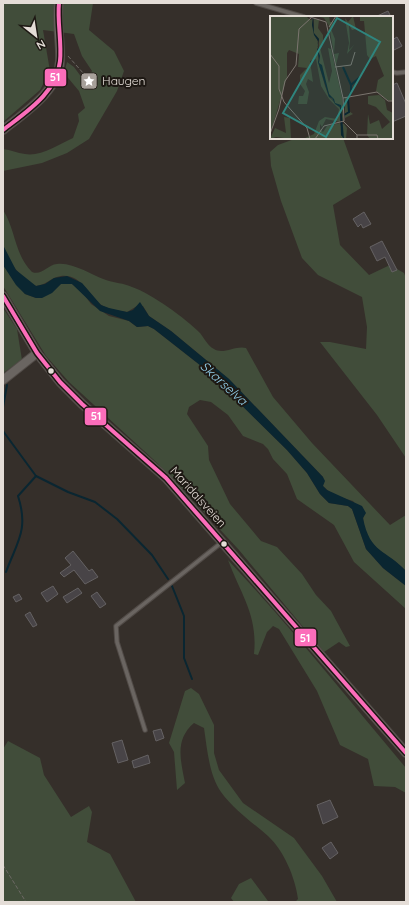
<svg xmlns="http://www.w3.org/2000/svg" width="409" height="905" font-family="Quicksand,sans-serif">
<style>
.green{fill:#414d3a}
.water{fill:#0a2631}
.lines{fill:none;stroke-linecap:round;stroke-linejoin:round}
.stream{stroke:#0a2631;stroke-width:2}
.building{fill:#484447;stroke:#656263}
.service-casing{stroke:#514b47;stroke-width:5.5}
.tertiary-casing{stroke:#514b47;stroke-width:10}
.path{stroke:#6d6965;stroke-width:1;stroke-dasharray:4 2;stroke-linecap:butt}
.service{stroke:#6a6561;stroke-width:3.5}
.tertiary{stroke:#6a6561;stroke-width:8}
.bus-1-casing{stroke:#1d1813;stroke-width:7}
.bus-1{stroke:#fb6dba;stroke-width:4}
.bus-dot{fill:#e4ddd7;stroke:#1d1813;stroke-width:1.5}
.labels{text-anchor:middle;stroke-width:4;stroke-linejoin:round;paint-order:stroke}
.poi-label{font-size:12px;fill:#e4ddd7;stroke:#1d1813;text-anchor:start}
.street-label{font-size:12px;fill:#e4ddd7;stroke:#1d1813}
.water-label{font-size:13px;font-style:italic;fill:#90cce7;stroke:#1d1813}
.inset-river{fill:none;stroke:#0a2631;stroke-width:2}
.inset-road{fill:none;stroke:#7b756f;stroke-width:1}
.view{fill:#2f857e;fill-opacity:0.15;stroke:#2f857e;stroke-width:2}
.inset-edge{fill:none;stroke:#e4ddd7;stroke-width:2}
.line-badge{stroke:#1d1813;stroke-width:1.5}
.badge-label{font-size:11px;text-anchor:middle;font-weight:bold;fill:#fff}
</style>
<rect width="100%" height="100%" fill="#352f2a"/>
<g class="green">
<path d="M3 3H93L89 30 114 51 124 71 117 91 89 139 67 153 42 163 3 171V149C11 150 17 153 25 154 40 157 60 144 73 138L79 121 78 114 85 108 79 91 64 73 67 62 74 67 85 82 92 71 82 56 74 34 43 30 50 71 40 90 3 122Z"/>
<path d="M297 138H343L361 188 333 205 340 245 369 275 390 265 404 273 406 278V458L377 415 320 342H330L366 349 367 327 362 297 318 275 302 258 281 201 271 166 270 152 278 145Z"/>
<path d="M3 210C16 230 14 254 32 272 42 276 47 265 57 264 73 262 91 275 106 280 114 283 124 283 132 287 152 294 185 318 200 333 204 338 208 346 214 349 223 355 236 345 246 348L273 397 312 443 390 525 406 515V571C392 556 372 551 365 530 364 525 362 520 364 515L353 501 333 495 323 486V477L229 379 171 331 149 316 143 306H137L127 312C118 311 107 309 100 304 88 294 81 274 61 276 52 277 46 285 36 286 21 278 7 262 3 245 0 235 3 220 3 210Z"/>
<path d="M3 265 25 294 36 298 61 284H72L83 293 91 304 109 316 129 321 137 327 148 326 154 329 205 369 287 450 307 473 320 494 329 503 348 506 352 509 366 549 383 568 406 586V609L354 562 334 525 297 499 287 474 273 459 268 449 263 444 243 436 228 415 211 402 200 400 189 407 187 414 208 446 209 460 230 504 261 541 277 547 302 574 316 595 331 611 350 646 346 647 339 642 324 652 239 550 186 493 155 461 69 382 46 356 3 286Z"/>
<path d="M3 308 17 329 22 360 3 373Z"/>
<path d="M228 560C291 627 347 698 406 768V793L395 787 374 786 368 759 340 745 317 691 279 629 273 626 267 632 258 655 254 654C258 615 241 595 228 560Z"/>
<path d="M191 688 199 694 214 725V753L219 770 243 803 294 838 322 876 337 902H295L298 899C295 877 284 851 268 836 252 822 234 810 221 792 209 775 207 748 204 728L194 723C174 740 181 761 185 783L177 790 174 752 169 743 185 691Z"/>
<path d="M8 741 40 758 44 775 71 817 89 806 92 812 87 842 110 854 136 902H3V749Z"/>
<path d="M251 878 268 901 269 902H234L231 898 239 884Z"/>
</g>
<path class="water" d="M3 245 16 270 36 286 45 284 54 278 67 276 82 283 101 305 109 308 127 312 133 310 140 302 149 316 171 331 229 379 323 477 325 481 323 486 327 490 362 506 366 513 363 518C370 554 386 549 406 571V586L383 568 366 549 352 509 348 506 329 503 320 494 307 473 287 450 205 369 154 329 148 326 137 327 129 321 100 311 72 284H61L52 293 42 298H36L25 294 16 285 3 265Z"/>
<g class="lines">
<g class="stream">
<path d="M3 407 7 385"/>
<path d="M3 431 36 476 68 492 95 502 117 519 152 555 168 579"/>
<path d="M6 572C17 542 29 530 18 496L36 476"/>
<path d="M172 586 184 616V658L192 679"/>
</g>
</g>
<g class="building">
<path d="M388 11 391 17H375Z"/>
<path d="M397 37 402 46 392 51V40Z"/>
<path d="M397 83 406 104V116L392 122V85Z"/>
<path d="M364 212 371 224 363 228 361 224 358 227 353 219Z"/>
<path d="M382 241 397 270 392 272 385 257 377 261 370 247Z"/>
<path d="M73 551 89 571 92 569 98 577 85 584 74 570 64 577 60 573 71 565 65 558Z"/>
<path d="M53 586 58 594 47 602 41 593Z"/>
<path d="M78 588 82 593 67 603 63 597Z"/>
<path d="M97 592 106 604 100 608 91 596Z"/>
<path d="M19 594 22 599 16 602 13 597Z"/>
<path d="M30 612 37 625 33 627 25 615Z"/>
<path d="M161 729 164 738 156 741 153 731Z"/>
<path d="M122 740 128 760 118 763 112 743Z"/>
<path d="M148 755 150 763 134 768 132 761Z"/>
<path d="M330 800 338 817 323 824 317 805Z"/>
<path d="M331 842 338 853 330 859 322 848Z"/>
</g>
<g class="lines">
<defs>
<g id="service">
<path d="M256 3 304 17"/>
<path d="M392 72 397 73 406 72"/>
<path d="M145 730 117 642 116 626 221 543"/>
</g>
<g id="tertiary">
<path d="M3 130C24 113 59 91 60 61 61 42 56 23 59 3"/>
<path d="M3 296 37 353 60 382 82 404 166 478 406 753"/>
<path d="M3 380 37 353"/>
</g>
</defs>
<use href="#service" class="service-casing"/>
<use href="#tertiary" class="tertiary-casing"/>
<g class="path">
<path d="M68 56 84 74"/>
<path d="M3 865 26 902"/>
</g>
<use href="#service" class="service"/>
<use href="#tertiary" class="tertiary"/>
<defs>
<g id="bus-1">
<path d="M3 130C26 112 57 93 60 61 62 42 57 22 59 3"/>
<path d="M3 296 37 353 60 382 82 404 166 478 406 753"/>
</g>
</defs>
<use href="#bus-1" class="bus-1-casing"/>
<use href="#bus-1" class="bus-1"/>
</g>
<defs>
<symbol id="sight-square" viewBox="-11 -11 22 22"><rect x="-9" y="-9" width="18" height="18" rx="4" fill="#a7a09a" stroke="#1d1813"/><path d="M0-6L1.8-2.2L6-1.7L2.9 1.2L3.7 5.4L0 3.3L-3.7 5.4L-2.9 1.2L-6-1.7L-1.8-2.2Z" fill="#fff"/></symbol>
</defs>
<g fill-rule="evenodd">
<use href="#sight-square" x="79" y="71" width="20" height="20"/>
</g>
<g class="bus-dot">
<circle cx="51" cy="371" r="3.5"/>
<circle cx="224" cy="544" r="3.5"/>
</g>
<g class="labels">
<g class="poi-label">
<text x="102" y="85">Haugen</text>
</g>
<g class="street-label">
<text transform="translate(198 497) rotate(48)" y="4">Maridalsveien</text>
</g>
<g class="water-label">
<text transform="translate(224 383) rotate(42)" y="5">Skarselva</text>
</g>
</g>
<g transform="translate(270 16)">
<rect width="123" height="123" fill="#352f2a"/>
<path d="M0 0H36L40 4 43 3 42 9 48 26V46L55 70 59 81 70 92V106L56 103 52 111 50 108V113L53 116 57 110 70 107 72 114 71 119 72 120 73 115 71 108H74L77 112 76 123H33L44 118 49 105 55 101 67 103 69 93 59 83 51 70 46 43 40 45 43 66 38 63 36 68 39 76 37 88H28L29 80H33L35 75 30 68V59L37 52 28 51 29 38 19 34 17 37V61L0 119ZM45 0H59L60 6H63L61 13 65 23 64 38 69 37 66 49 59 10 54 2ZM83 0 86 13 82 14 79 9 80 25 79 34 85 28 77 38 79 27 75 2 78 6ZM90 0H123V85L117 84 106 75 108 64 114 60 106 40 100 43 97 39 94 5H90ZM44 3 49 4 48 12 53 19V28L50 32 59 67 62 55 58 32 61 33 72 81 73 104 71 105V91L65 87 59 78 49 47V23L44 17ZM109 79 115 84 117 94 123 97V123H100L97 119 98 98 100 108 109 104 112 113 120 106 106 91 98 88V80ZM75 82H79V95L83 98 75 102ZM14 101 20 102 21 123 6 121 0 123 5 112 16 117Z" fill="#414d3a"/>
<path d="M43 0 44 17 49 23 47 31 50 40 49 47 52 49 59 78 64 83 65 87 71 89 74 123 71 119 70 91 65 88 62 82 59 81 48 46 49 43 47 33 48 25 44 19 42 9Z" fill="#0a2631"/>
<path class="inset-river" d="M73 51 81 69V77L79 80M81 69 90 61M74 99 79 96 78 83"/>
<path class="inset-road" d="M37 0 56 6 73 82 74 105 54 110 45 123M59 11 66 0M0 38 9 50V73L14 86 37 112 40 123M65 51 81 49 85 36M73 82 107 76 118 85H123M73 105 87 119V123M0 118 9 93 15 65 26 49 29 13 41 2M87 119H107L108 123"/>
<path class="view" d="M67 2 110 26 56 121 13 97Z"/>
<rect width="123" height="123" class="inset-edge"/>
</g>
<g class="line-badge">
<rect x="44" y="68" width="23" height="19" rx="4" fill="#fb6dba"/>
<rect x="84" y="407" width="23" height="19" rx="4" fill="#fb6dba"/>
<rect x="294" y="628" width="23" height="19" rx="4" fill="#fb6dba"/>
</g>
<g class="badge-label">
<text x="55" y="81">51</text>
<text x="96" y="420">51</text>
<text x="305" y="642">51</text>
</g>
<rect width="409" height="905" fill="none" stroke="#e4ddd7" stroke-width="8"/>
<g transform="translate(36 36) rotate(150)" stroke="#1d1813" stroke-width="3" paint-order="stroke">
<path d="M0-3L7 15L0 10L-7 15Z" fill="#e4ddd7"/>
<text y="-6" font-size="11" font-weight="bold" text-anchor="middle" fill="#e4ddd7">N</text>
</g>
</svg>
